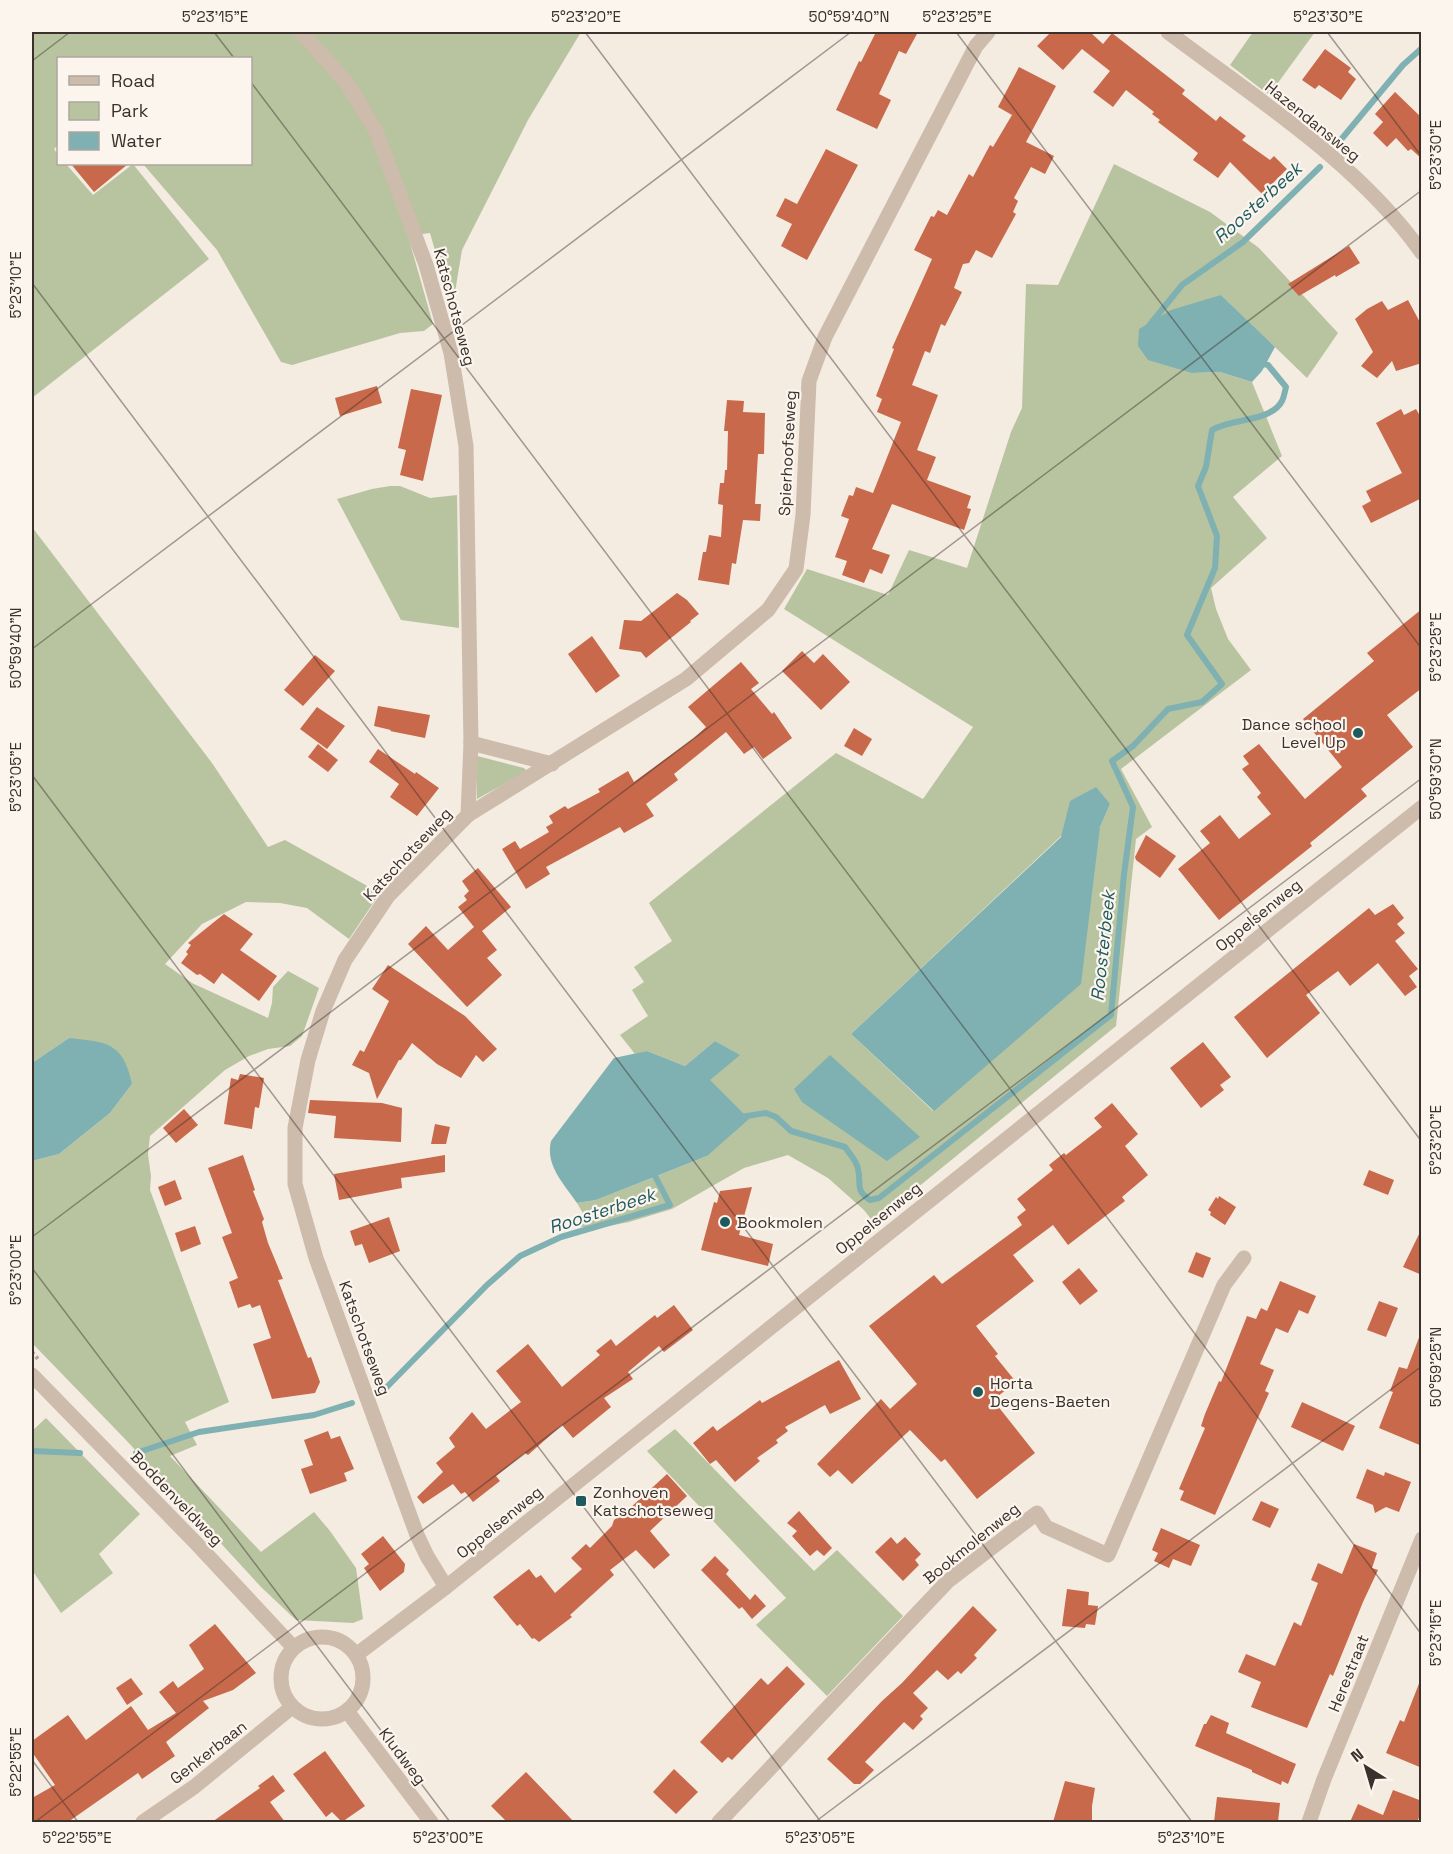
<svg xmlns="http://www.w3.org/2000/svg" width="1453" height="1854" font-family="'Space Grotesk',sans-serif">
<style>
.green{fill:#b8c4a0;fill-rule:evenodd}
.water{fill:#7fb0b2}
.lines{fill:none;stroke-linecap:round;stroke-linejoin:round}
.stream{stroke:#7fb0b2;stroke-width:6}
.building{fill:#c8694b}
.path{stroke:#b9a596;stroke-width:4;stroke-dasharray:3 3;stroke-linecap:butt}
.minor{stroke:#cdbbac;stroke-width:15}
.ticks{fill:none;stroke:#3b302b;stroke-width:1.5;stroke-opacity:0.45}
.poi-dot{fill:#1f5a5e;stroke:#fbf5ee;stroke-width:2}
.labels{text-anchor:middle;stroke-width:4.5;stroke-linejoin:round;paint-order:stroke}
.street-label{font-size:16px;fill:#3b302b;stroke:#fbf5ee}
.poi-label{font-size:16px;fill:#3b302b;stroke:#fbf5ee;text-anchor:start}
.water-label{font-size:18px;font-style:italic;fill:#1f5a5e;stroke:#fbf5ee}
.neatline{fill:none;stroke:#3b302b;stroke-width:2}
.ticks-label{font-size:15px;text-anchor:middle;fill:#3b302b}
</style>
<rect width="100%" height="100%" fill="#f4ebe1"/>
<g class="green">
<path d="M32 32H581L528 120 462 250 452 310 430 233 408 236 433 324 424 331 400 333 292 365 281 362 217 250 143 164H250V58H58V145L54 149 58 155V164H66L93 195 133 164 209 259 32 398Z"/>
<path d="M1253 32H1315L1269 95 1230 65Z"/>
<path d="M1114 164 1210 212 1259 248 1338 333 1307 378 1221 295 1192 373 1220 372 1252 382 1282 456 1233 497 1267 538 1211 588 1216 609 1228 639 1251 670 1121 769 1152 827 1136 839 1116 1026 874 1223 864 1210 828 1178 788 1155 744 1168 672 1209 629 1222 599 1228 580 1227 584 1215 577 1203 596 1200 707 1156 710 1079 739 1055 715 1041 685 1066 647 1051 635 1054 620 1035 648 1016 632 990 644 982 634 967 672 941 649 903 836 753 923 799 973 727 784 609 807 569 888 595 909 550 967 568 1011 432 1022 408 1026 284 1058 285ZM1110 804 1100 827 933 1111 851 1034 1061 836Z"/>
<path d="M390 486H400L430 498 457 495 459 628 401 620 337 499 372 489Z"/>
<path d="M32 527 212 763 268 847 285 840 380 893 349 939 307 908 280 903 246 902 202 924 165 964 192 983 268 1018 272 1003 273 987 288 971 319 988 302 1036 290 1046 268 1049 249 1056 225 1070 150 1136 148 1154 151 1176 150 1190 229 1402 185 1422 197 1445 170 1456 261 1552 314 1512 330 1531 356 1568 363 1619 353 1623 296 1620 261 1587 126 1440 32 1343V1161L59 1154 110 1113 132 1084 69 1038 32 1063Z"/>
<path d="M477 756 524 768 526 770 524 773 477 799Z"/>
<path d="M46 1418 140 1514 99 1554 113 1573 61 1613 32 1570V1431Z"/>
<path d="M675 1429 814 1571 837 1550 903 1616 827 1696 756 1625 786 1598 647 1451Z"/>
</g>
<g class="water">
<path d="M1221 295 1275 347 1262 371 1252 382 1220 372 1192 373 1148 360 1138 346 1139 329 1171 310Z"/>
<path d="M1096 787 1110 804 1100 827 1081 984 934 1111 851 1034 1061 837 1070 801Z"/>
<path d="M69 1038C107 1042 123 1042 132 1084L110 1113 59 1154 32 1161V1063Z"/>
<path d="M715 1041 740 1055 710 1080 749 1119 707 1156 596 1200 577 1203C564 1184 545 1165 551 1141L614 1058 647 1051 685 1066Z"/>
<path d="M830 1055 920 1137 887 1161 802 1102 794 1089Z"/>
</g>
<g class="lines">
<g class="stream">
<path d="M1339 142 1403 65 1422 48"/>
<path d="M1148 327 1182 285 1243 242 1320 167"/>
<path d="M741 1117 766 1113 776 1117 791 1131 845 1147C849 1153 857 1161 858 1169 862 1184 854 1189 870 1200L879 1198 1111 1015 1124 874 1133 807 1112 761 1133 746 1168 709 1202 702 1222 684 1187 635 1215 568 1217 536 1198 486 1206 467 1212 430C1232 418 1271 422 1282 401 1284 397 1285 391 1286 387L1268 365 1258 363"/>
<path d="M382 1392 487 1285 520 1256 561 1237 670 1205 652 1170"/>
<path d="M32 1451 80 1453"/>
<path d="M136 1453 199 1432 314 1415 352 1403"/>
</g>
</g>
<g class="building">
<path d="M876 32H918L906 54 899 51 879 94 891 100 877 129 836 110 859 61 861 62Z"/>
<path d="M1051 32H1090L1103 44 1112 33 1185 90 1182 94 1216 121 1220 116 1246 136 1242 140 1270 160 1274 156 1287 169 1262 194 1230 162 1218 178 1193 160 1198 153 1158 122 1160 120 1152 114 1154 112 1126 90 1113 107 1093 92 1110 71 1082 49 1063 70 1037 46Z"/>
<path d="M1325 49 1351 68 1348 72 1356 79 1341 100 1319 85 1315 89 1302 80Z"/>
<path d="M1019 67 1056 86 1026 142 1054 156 1045 174 1031 167 1014 198 1018 201 1013 212 1016 214 992 258 976 250 969 263 963 264 954 288 962 292 945 326 941 324 930 353 925 351 912 385 938 395 917 450 936 457 927 480 971 496 967 508 971 509 964 530 892 504 872 549 890 555 882 574 870 569 864 583 842 575 847 561 835 557 849 519 841 516 849 495 853 496 856 487 873 493 901 422 877 412 882 399 876 396 894 349 892 348 932 259 914 250 931 216 934 217 938 210 947 215 969 174 973 177 990 145 993 147 1012 115 998 107Z"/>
<path d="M1395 92 1422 118V159L1411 149 1408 151 1396 138 1387 147 1373 133 1383 122 1375 114Z"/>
<path d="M826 149 858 165 807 260 781 246 792 224 776 216 785 198 797 204Z"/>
<path d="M71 164H128L94 192Z"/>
<path d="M1349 246 1360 263 1336 277 1335 275 1299 296 1288 284Z"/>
<path d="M1408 300 1422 326V363L1396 371 1392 361 1377 378 1361 366 1373 352 1355 319 1367 309 1382 301 1388 310Z"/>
<path d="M377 386 382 403 340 416 335 398Z"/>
<path d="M411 389 442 395 423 481 400 475 406 450 398 448Z"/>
<path d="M727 400 744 401 743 412 765 413 764 454H758L755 504H761L760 521 743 520 736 564 732 563 729 585 698 580 703 552H706L709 535 721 537 723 505 718 504 720 483H724L725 470H727L728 431H724Z"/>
<path d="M1401 409 1404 415 1416 409 1422 419V498L1371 523 1362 506 1371 501 1366 491 1402 473 1376 423Z"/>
<path d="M677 593 687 600 699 614 690 621 691 622 646 658 641 652 619 649 624 620 641 621Z"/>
<path d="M1422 609V688L1387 715 1413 747 1361 789 1367 796 1310 843 1312 846 1219 920 1178 869 1210 843 1200 831 1220 815 1239 839 1271 814 1257 797 1261 793 1242 769 1249 764 1243 756 1259 744 1305 799 1342 767 1303 719 1374 661 1367 653Z"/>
<path d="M592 636 620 676 596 693 568 654Z"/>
<path d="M802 651 814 663 823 654 850 682 821 710 782 671Z"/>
<path d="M315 655 335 671 303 706 284 690Z"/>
<path d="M741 662 759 683 751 689 772 714 774 712 792 738 763 759 754 747 744 754 726 732 674 774 678 780 646 804 654 816 624 833 620 827 546 867 550 874 526 889 502 849 515 841 520 849 549 832 546 827 553 823 549 816 565 806 568 809 600 792 598 789 628 771 634 782 694 738 706 727 688 707Z"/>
<path d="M378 706 430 715 425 738 390 731 391 730 374 726Z"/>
<path d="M317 707 345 726 327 749 300 729Z"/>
<path d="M854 728 872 739 862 756 844 746Z"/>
<path d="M318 744 338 760 328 772 308 757Z"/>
<path d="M378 749 415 774 416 772 439 788 417 816 390 797 399 784 369 762Z"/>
<path d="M1146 835 1176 856 1160 878 1136 860 1135 857Z"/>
<path d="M478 868 511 907 482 931 497 950 487 958 502 975 467 1007 408 944 426 926 448 950 474 927 458 907 467 900 464 896 469 891 462 881Z"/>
<path d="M1393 904 1404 918 1397 924 1405 933 1395 941 1418 969 1409 976 1417 987 1405 996 1378 963 1350 986 1338 971 1306 995 1320 1013 1267 1058 1234 1017 1369 908 1375 915Z"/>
<path d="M224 914 253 934 240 950 277 976 259 1001 222 973 214 984 200 974 197 975 181 963 188 954 186 952 191 945 188 943Z"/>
<path d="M388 965 465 1016 497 1049 483 1062 476 1055 461 1078 437 1064 412 1043 401 1060H399L377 1099 369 1073 352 1065 360 1050 364 1052 389 1001 372 989Z"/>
<path d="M1203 1042 1231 1077 1220 1085 1224 1090 1201 1108 1170 1068Z"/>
<path d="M240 1074 264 1078 259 1108 255 1107 252 1129 224 1124 231 1078 238 1080Z"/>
<path d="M310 1100 382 1103 402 1108 401 1142 334 1138 336 1116 308 1113Z"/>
<path d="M1112 1103 1138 1134 1125 1146 1148 1175 1122 1197 1125 1201 1068 1245 1053 1225 1013 1255 1034 1281 976 1326 998 1354 995 1356 1016 1382 993 1400 1035 1453 977 1499 945 1459 941 1462 910 1430 852 1484 838 1470 830 1477 817 1464 881 1399 890 1409 917 1384 869 1326 934 1275 942 1284 1022 1225 1017 1217 1026 1210 1017 1199 1053 1170 1049 1165 1064 1153 1066 1155 1102 1127 1094 1118Z"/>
<path d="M184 1109 198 1125 176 1143 163 1128Z"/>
<path d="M435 1124 450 1127 446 1144H431Z"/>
<path d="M243 1155 255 1190 253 1191 264 1219 262 1222 268 1243 283 1279 278 1280 308 1358 311 1357 320 1382 315 1393 272 1399 253 1344 271 1338 260 1305 252 1308 250 1304 238 1308 229 1282 238 1278 222 1237 232 1233 208 1168Z"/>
<path d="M445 1155V1172L401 1178 402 1188 339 1200 334 1174Z"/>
<path d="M1369 1170 1394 1180 1388 1195 1363 1185Z"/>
<path d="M175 1180 182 1199 165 1206 158 1187Z"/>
<path d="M752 1187 739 1235 773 1244 768 1266 701 1250 714 1202 717 1203 720 1191Z"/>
<path d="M1219 1196 1236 1207 1225 1225 1210 1215 1211 1212 1208 1210 1216 1197 1218 1199Z"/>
<path d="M389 1217 400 1251 369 1263 362 1244 355 1246 350 1231Z"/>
<path d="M195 1226 201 1244 181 1252 175 1233Z"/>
<path d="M1422 1228V1275L1403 1267Z"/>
<path d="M1196 1252 1211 1258 1203 1278 1188 1272Z"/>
<path d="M1079 1268 1098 1291 1080 1305 1062 1282Z"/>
<path d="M1280 1281 1316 1296 1308 1314 1299 1310 1288 1333 1276 1328 1260 1364 1274 1370 1265 1391 1269 1393 1215 1515 1180 1500 1184 1491 1179 1489 1205 1428 1201 1426 1205 1414 1219 1381 1221 1382 1247 1316 1256 1319 1261 1308 1267 1311Z"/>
<path d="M1379 1301 1398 1308 1386 1337 1367 1330Z"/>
<path d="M674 1305 693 1330 664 1352 659 1346 628 1372 633 1379 604 1398 611 1407 573 1438 562 1425 528 1455 525 1453 496 1476 500 1481 473 1502 465 1492 461 1494 453 1484 423 1504 417 1497 443 1472 436 1463 455 1447 449 1438 472 1412 486 1429 521 1402 496 1371 528 1344 562 1387 600 1355 596 1351 611 1339 616 1346 655 1315 657 1318Z"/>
<path d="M1420 1335H1422V1446L1379 1428 1393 1392 1390 1391 1399 1367 1407 1369Z"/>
<path d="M839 1360 861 1399 830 1414 825 1405 785 1427 788 1431 776 1440 778 1443 757 1458 760 1461 735 1482 716 1460 710 1464 693 1443 713 1426 717 1431 760 1400 762 1403Z"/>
<path d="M1302 1402 1355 1426 1343 1451 1291 1427Z"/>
<path d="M328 1431 331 1439 340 1436 354 1469 344 1473 347 1481 310 1494 301 1469 313 1465 304 1440Z"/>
<path d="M1367 1469 1384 1476 1385 1472 1411 1482 1399 1512 1386 1507 1375 1513 1373 1505 1356 1498Z"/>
<path d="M667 1474 687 1496 650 1531 670 1555 654 1569 636 1550 610 1570 614 1575 570 1615 572 1617 539 1642 534 1638 532 1639 520 1624 517 1626 493 1597 529 1569 536 1578 541 1575 555 1593 582 1569 571 1558 586 1544 590 1548 612 1526 614 1520 629 1509Z"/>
<path d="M1261 1501 1279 1509 1270 1528 1252 1520Z"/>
<path d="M799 1511 832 1548 824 1556 817 1550 810 1556 792 1536 797 1531 787 1523Z"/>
<path d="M1161 1528 1200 1545 1191 1566 1173 1559 1169 1568 1154 1561 1158 1553 1152 1550Z"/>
<path d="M383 1536 405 1564 404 1572 380 1591 364 1568 369 1564 361 1554Z"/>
<path d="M891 1537 897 1544 905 1537 921 1554 915 1560 919 1565 903 1581 875 1552Z"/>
<path d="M1354 1544 1377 1553 1372 1568 1378 1570 1363 1602 1333 1676 1330 1674 1307 1728 1251 1707 1261 1682 1238 1672 1246 1654 1275 1666 1294 1622 1301 1626 1318 1583 1311 1580 1318 1563 1342 1574Z"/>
<path d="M715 1556 729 1570 726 1574 750 1600 755 1594 766 1606 752 1619 742 1607 739 1609 701 1570Z"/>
<path d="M1067 1589 1089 1592 1088 1605 1098 1606 1095 1625 1086 1624 1085 1628 1062 1626Z"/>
<path d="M973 1606 997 1630 974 1655 977 1658 961 1674 958 1671 948 1680 937 1670 913 1693 928 1708 920 1716 923 1719 913 1730 904 1722 865 1762 874 1770 860 1784H854L827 1759 882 1701 902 1683Z"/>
<path d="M215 1624 256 1673 233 1690 203 1701 209 1708 166 1742 175 1756 142 1779 138 1773 68 1822H32V1798L55 1785 32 1752V1741L68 1715 86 1740 131 1706 148 1730 176 1713 159 1692 173 1681 178 1688 204 1669 189 1645Z"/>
<path d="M787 1666 805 1684 732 1760 728 1757 722 1763 700 1742 761 1678 768 1685Z"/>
<path d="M131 1678 143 1694 127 1705 116 1688Z"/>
<path d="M1420 1681H1422V1768L1386 1753 1400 1720 1404 1722Z"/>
<path d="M1211 1715 1229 1723 1226 1733 1296 1764 1288 1784 1282 1781 1281 1785 1252 1772V1770L1195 1746 1204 1724H1206Z"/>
<path d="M325 1751 365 1806 342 1822 332 1812 326 1817 293 1774Z"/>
<path d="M674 1769 698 1792 676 1814 653 1792Z"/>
<path d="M526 1772 552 1799 574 1822H507L491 1806Z"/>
<path d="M273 1775 285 1791 270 1802 285 1822H212L260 1788 258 1786Z"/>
<path d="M1065 1781 1095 1788 1092 1806V1822H1053Z"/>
<path d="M1393 1790 1422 1801V1811L1417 1822H1350L1358 1804 1383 1815Z"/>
<path d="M1217 1797 1280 1803 1278 1822H1214Z"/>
</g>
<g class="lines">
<path class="path" d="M32 1352 38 1359"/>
<g class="minor">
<path d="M301 32 347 83 376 131 426 265 451 353 466 446 471 743 468 815 388 896 345 960 323 1011 308 1060 295 1128V1184L316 1258 417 1535 427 1556 446 1587"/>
<path d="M1168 32C1254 97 1359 163 1422 253"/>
<path d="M471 743 552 764"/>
<path d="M468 815 686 679 768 610 796 569 803 515 809 381 825 337 976 46 988 32"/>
<path d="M32 1375 195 1542 294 1648"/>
<circle cx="322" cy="1678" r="41"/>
<path d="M356 1655 446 1587 1422 807"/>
<path d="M347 1711 431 1822"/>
<path d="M143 1822 194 1787 292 1707"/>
<path d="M719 1822 948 1581 1037 1513 1046 1527 1108 1555 1224 1285 1244 1258"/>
<path d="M1309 1822 1324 1779 1422 1539"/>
</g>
</g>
<path class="ticks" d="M214 32 234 58M585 32 1422 1142M956 32 1422 649M1327 32 1422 157M32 61 70 32M250 81 1422 1635M32 283 1192 1822M32 649 851 32M32 775 821 1822M32 1237 1422 190M32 1268 450 1822M32 1760 78 1822M35 1822 1422 778M815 1822 1422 1366"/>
<g class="poi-dot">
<circle cx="1358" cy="733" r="6"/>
<circle cx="725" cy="1222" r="6"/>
<circle cx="978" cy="1392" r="6"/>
<rect x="575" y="1495" width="12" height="12" rx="3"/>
</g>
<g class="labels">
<g class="street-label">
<text transform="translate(1313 121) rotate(39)" y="6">Hazendansweg</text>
<text transform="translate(455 307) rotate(75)" y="6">Katschotseweg</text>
<text transform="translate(787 453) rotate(-87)" y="6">Spierhoofseweg</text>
<text transform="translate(407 854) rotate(-47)" y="6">Katschotseweg</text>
<text transform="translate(1258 915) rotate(-39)" y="6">Oppelsenweg</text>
<text transform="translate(878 1218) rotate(-39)" y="6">Oppelsenweg</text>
<text transform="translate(365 1338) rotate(70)" y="6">Katschotseweg</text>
<text transform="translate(177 1498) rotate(46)" y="6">Boddenveldweg</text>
<text transform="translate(499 1522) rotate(-39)" y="6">Oppelsenweg</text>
<text transform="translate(971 1543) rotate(-39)" y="6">Bookmolenweg</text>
<text transform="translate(1348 1673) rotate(-68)" y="6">Herestraat</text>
<text transform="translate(208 1752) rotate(-38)" y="6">Genkerbaan</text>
<text transform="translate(403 1756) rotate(53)" y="6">Kludweg</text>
</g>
<g class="poi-label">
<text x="1346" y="730" text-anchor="end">Dance school<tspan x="1346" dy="18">Level Up</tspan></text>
<text x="737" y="1228">Bookmolen</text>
<text x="990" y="1389">Horta<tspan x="990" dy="18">Degens-Baeten</tspan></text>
<text x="593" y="1498">Zonhoven<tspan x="593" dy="18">Katschotseweg</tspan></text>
</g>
<g class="water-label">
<text transform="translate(1258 203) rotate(-42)" y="6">Roosterbeek</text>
<text transform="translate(1103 946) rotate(-84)" y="6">Roosterbeek</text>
<text transform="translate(602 1211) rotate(-18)" y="6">Roosterbeek</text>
</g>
</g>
<rect width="1453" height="1854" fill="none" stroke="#fbf5ee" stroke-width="66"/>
<rect x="57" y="57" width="195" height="108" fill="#fbf5ee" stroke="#aea6a0" stroke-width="1.5"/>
<rect x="69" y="76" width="30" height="9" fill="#cdbbac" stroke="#aea6a0" stroke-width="1.5"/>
<text x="111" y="87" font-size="18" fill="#3b302b">Road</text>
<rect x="69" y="102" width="30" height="18" fill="#b8c4a0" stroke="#aea6a0" stroke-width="1.5"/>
<text x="111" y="117" font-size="18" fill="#3b302b">Park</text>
<rect x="69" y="132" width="30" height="18" fill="#7fb0b2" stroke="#aea6a0" stroke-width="1.5"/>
<text x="111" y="147" font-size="18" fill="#3b302b">Water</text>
<g transform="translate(1366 1767) rotate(323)" stroke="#fbf5ee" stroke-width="4.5" paint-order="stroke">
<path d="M0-4.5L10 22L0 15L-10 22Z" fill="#3b302b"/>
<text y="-9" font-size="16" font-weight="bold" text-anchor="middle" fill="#3b302b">N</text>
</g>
<rect x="33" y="33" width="1387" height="1788" class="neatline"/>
<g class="ticks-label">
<text x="215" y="22">5°23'15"E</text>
<text x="586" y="22">5°23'20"E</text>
<text x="849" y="22">50°59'40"N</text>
<text x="957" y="22">5°23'25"E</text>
<text x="1328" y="22">5°23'30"E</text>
<text transform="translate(1436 155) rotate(-90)" y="5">5°23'30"E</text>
<text transform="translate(16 285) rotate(-90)" y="5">5°23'10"E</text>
<text transform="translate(1436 647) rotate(-90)" y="5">5°23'25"E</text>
<text transform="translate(16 648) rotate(-90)" y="5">50°59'40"N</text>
<text transform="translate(16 777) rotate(-90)" y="5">5°23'05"E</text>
<text transform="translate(1436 779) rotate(-90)" y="5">50°59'30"N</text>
<text transform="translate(1436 1140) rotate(-90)" y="5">5°23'20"E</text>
<text transform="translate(16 1270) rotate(-90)" y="5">5°23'00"E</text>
<text transform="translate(1436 1367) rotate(-90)" y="5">50°59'25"N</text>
<text transform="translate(1436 1633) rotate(-90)" y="5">5°23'15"E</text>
<text transform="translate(16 1762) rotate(-90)" y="5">5°22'55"E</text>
<text x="77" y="1843">5°22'55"E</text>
<text x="448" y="1843">5°23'00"E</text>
<text x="820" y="1843">5°23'05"E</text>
<text x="1191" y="1843">5°23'10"E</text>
</g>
</svg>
